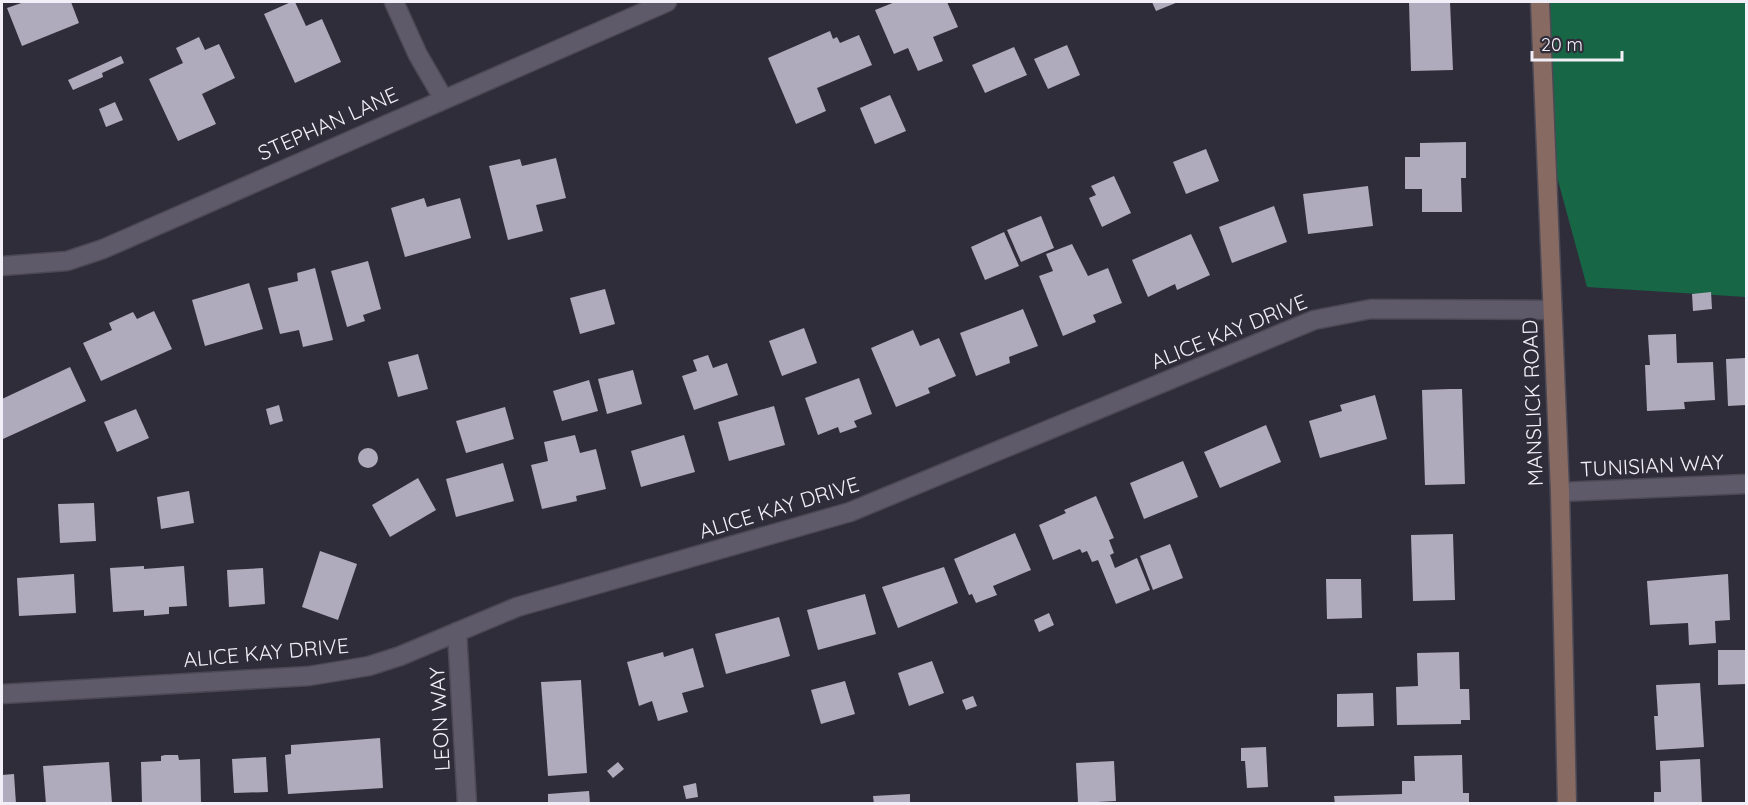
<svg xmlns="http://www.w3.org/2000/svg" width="1748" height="805" font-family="Quicksand,sans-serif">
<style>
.green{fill:#176645}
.building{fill:#b0abbc}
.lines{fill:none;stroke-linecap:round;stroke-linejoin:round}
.minor-casing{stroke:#4c4955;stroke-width:21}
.secondary-casing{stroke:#4c4955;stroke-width:21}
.minor{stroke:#5f5a69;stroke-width:18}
.secondary{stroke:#876a62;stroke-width:18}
.labels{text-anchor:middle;stroke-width:6;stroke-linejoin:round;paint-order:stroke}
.street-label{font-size:21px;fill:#f2eff8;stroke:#302d3a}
</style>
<rect width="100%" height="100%" fill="#302d3a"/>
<path class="green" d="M1550 2H1746V297L1587 287 1544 129Z"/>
<g class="building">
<path d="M24 2H71L79 23 22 46 7 8Z"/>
<path d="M291 2H295L306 26 322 19 341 62 295 83 264 14Z"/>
<path d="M895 2H947L958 27 933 37 943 61 918 71 908 48 894 54 875 10Z"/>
<path d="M1152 2H1178L1156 11Z"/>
<path d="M1409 2H1450L1453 70 1411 71Z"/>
<path d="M830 31 833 39 837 37 840 43 859 35 872 65 817 88 826 111 796 124 768 58Z"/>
<path d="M199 37 205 50 219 44 235 78 202 94 216 124 178 141 149 79 183 63 176 48Z"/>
<path d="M1067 45 1080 75 1048 89 1034 59Z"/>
<path d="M1014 47 1027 75 985 93 972 65Z"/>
<path d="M121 56 124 63 102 73 103 77 73 90 68 80Z"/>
<path d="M890 95 906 131 875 144 860 108Z"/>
<path d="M115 102 123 120 106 127 99 109Z"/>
<path d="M1466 142V178H1461L1462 212H1422V189H1405V157H1420V143Z"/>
<path d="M1206 149 1219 181 1186 194 1173 162Z"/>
<path d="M556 158 566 198 536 205 543 231 508 240 489 166 520 159 522 166Z"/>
<path d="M1114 176 1131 213 1102 227 1089 198 1096 195 1091 186Z"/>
<path d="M1368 186 1373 226 1308 234 1303 194Z"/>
<path d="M424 198 427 207 460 198 471 238 405 257 391 208Z"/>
<path d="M1274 206 1287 242 1232 263 1219 227Z"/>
<path d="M1041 216 1054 248 1021 262 1007 230Z"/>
<path d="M1004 232 1019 266 985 280 971 247Z"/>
<path d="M1191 234 1210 275 1177 290 1175 284 1148 297 1132 260Z"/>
<path d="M1072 244 1088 276 1108 268 1122 303 1093 315 1096 322 1063 336 1039 276 1053 271 1046 254Z"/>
<path d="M368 261 381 309 363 315 365 321 347 327 331 271Z"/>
<path d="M315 268 333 340 303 347 299 330 280 334 268 288 298 281 297 273Z"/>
<path d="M249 283 263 329 205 346 192 300Z"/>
<path d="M605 289 615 324 580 334 570 298Z"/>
<path d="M1711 292 1712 309 1693 311 1692 294Z"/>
<path d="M1023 309 1038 346 1009 357 1010 363 976 376 960 333Z"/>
<path d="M154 311 172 349 101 381 83 343 112 330 109 323 133 312 137 319Z"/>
<path d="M804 328 817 363 782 376 769 341Z"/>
<path d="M913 330 920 346 939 338 956 376 928 388 930 393 896 407 871 348Z"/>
<path d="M1676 334 1677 363 1713 362 1715 400 1684 402 1685 409 1647 411 1645 365H1650L1648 335Z"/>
<path d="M418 354 428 389 398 397 388 362Z"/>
<path d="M708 355 713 368 727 363 738 395 694 410 682 376 697 371 693 360Z"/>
<path d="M1746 358V405L1728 406 1726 359Z"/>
<path d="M70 367 86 401 3 439 2 399Z"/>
<path d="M633 370 642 404 607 414 598 379Z"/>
<path d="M859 378 872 414 854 421 857 427 840 433 838 427 818 435 805 398Z"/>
<path d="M589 380 598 411 562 421 553 391Z"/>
<path d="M1450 389H1462L1465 484 1425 485 1422 390Z"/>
<path d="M1375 395 1387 439 1320 458 1309 421 1342 411 1340 405Z"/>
<path d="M279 405 283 421 270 425 266 409Z"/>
<path d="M774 406 785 445 729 461 718 422Z"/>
<path d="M505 407 514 439 466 453 456 421Z"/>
<path d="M136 409 149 438 117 452 104 422Z"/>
<path d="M1266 425 1281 462 1220 488 1204 452Z"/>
<path d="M575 435 580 453 596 449 606 489 576 496 577 501 542 509 531 465 548 461 544 442Z"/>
<path d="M684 435 695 472 641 487 631 451Z"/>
<circle cx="368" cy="458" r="10"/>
<path d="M1183 461 1198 497 1144 519 1130 483Z"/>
<path d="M503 463 514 501 456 517 446 479Z"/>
<path d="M418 478 436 510 390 537 372 505Z"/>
<path d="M189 491 194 523 161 529 157 497Z"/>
<path d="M1096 496 1114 538 1109 540 1114 553 1110 555 1115 568 1137 558 1150 590 1116 604 1098 560 1092 562 1087 551 1082 553 1080 549 1053 560 1039 525 1066 513 1064 510Z"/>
<path d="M94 503 96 541 60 543 58 504Z"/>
<path d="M1015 533 1031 570 993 586 997 595 976 603 972 594 969 595 954 559Z"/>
<path d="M1453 534 1455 600 1413 601 1411 535Z"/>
<path d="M1170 544 1183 578 1153 590 1140 556Z"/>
<path d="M320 551 357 564 338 620 302 607Z"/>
<path d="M144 566V569L184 566 187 606 169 607V614L144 616V610L113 612 110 568Z"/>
<path d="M944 567 958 603 898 628 882 587Z"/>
<path d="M263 568 265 604 229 607 227 570Z"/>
<path d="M74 574 76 613 19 616 17 578Z"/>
<path d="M1728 574 1730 620 1715 621 1716 643 1689 645 1688 623 1650 625 1647 581Z"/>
<path d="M1326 579H1361L1362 618 1327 619Z"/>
<path d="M865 594 876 634 818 650 807 610Z"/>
<path d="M1049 613 1054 625 1039 632 1034 620Z"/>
<path d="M779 617 790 656 726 674 715 634Z"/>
<path d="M693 648 704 687 682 693 688 712 658 721 652 701 639 706 627 662 663 652 664 657Z"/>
<path d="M1718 650H1746V684L1718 685Z"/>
<path d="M1459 652 1460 689H1469L1470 720H1461V724L1397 725 1396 687 1418 686 1417 653Z"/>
<path d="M932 661 944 693 909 706 898 673Z"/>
<path d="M581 680 587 773 548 776 541 682Z"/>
<path d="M845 681 855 714 821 724 811 690Z"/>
<path d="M1700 683 1704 747 1656 750 1654 716H1658L1656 685Z"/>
<path d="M1373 693 1374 726 1337 727V694Z"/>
<path d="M973 696 977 706 966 710 962 700Z"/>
<path d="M380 738 383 788 288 794 285 755 291 754V745Z"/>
<path d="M1266 747 1268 787 1247 788 1245 761H1241V748Z"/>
<path d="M165 755H178L179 760 200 759 201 802 142 804 141 762 161 761V756Z"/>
<path d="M1462 755 1463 793H1469V804H1335L1334 796 1402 794V781H1415L1414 756Z"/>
<path d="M266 757 268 792 234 793 232 759Z"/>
<path d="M1700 759 1702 804H1654V792H1661L1660 761Z"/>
<path d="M1114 761 1116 801 1078 803 1076 763Z"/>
<path d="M109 762 112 803 46 804 43 766Z"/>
<path d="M618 762 624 769 613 778 607 771Z"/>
<path d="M14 774 16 804H2V775Z"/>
<path d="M696 783 698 797 686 799 683 786Z"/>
<path d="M589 791 590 804H548V794Z"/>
<path d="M910 794V804H874L873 796Z"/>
</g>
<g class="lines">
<defs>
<g id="minor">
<path d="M394 2 418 55 443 98"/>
<path d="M2 266 67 261 103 249 667 2"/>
<path d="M1560 492 1746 484"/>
<path d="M457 632 467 804"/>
<path d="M2 694 309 676 369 666 400 656 517 607 850 512 1314 320 1371 309 1551 310"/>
</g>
<path id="secondary" d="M1540 2 1560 492 1567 804"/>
</defs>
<use href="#minor" class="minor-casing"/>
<use href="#secondary" class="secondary-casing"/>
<use href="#minor" class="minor"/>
<use href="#secondary" class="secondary"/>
</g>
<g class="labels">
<g class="street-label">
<text transform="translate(328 124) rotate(-24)" y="7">STEPHAN LANE</text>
<text transform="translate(1229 332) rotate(-22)" y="7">ALICE KAY DRIVE</text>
<text transform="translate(1533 403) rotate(-92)" y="7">MANSLICK ROAD</text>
<text transform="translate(1652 466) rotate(-3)" y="7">TUNISIAN WAY</text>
<text transform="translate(779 508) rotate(-17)" y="7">ALICE KAY DRIVE</text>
<text transform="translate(266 653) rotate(-5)" y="7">ALICE KAY DRIVE</text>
<text transform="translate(440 719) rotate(-93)" y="7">LEON WAY</text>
</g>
</g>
<rect width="1748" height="805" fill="none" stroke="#f2eff8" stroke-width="6"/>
<path d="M1532 51v9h90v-9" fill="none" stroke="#f2eff8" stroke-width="3"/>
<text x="1541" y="51" font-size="18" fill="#f2eff8" stroke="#302d3a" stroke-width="4.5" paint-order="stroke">20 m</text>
</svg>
